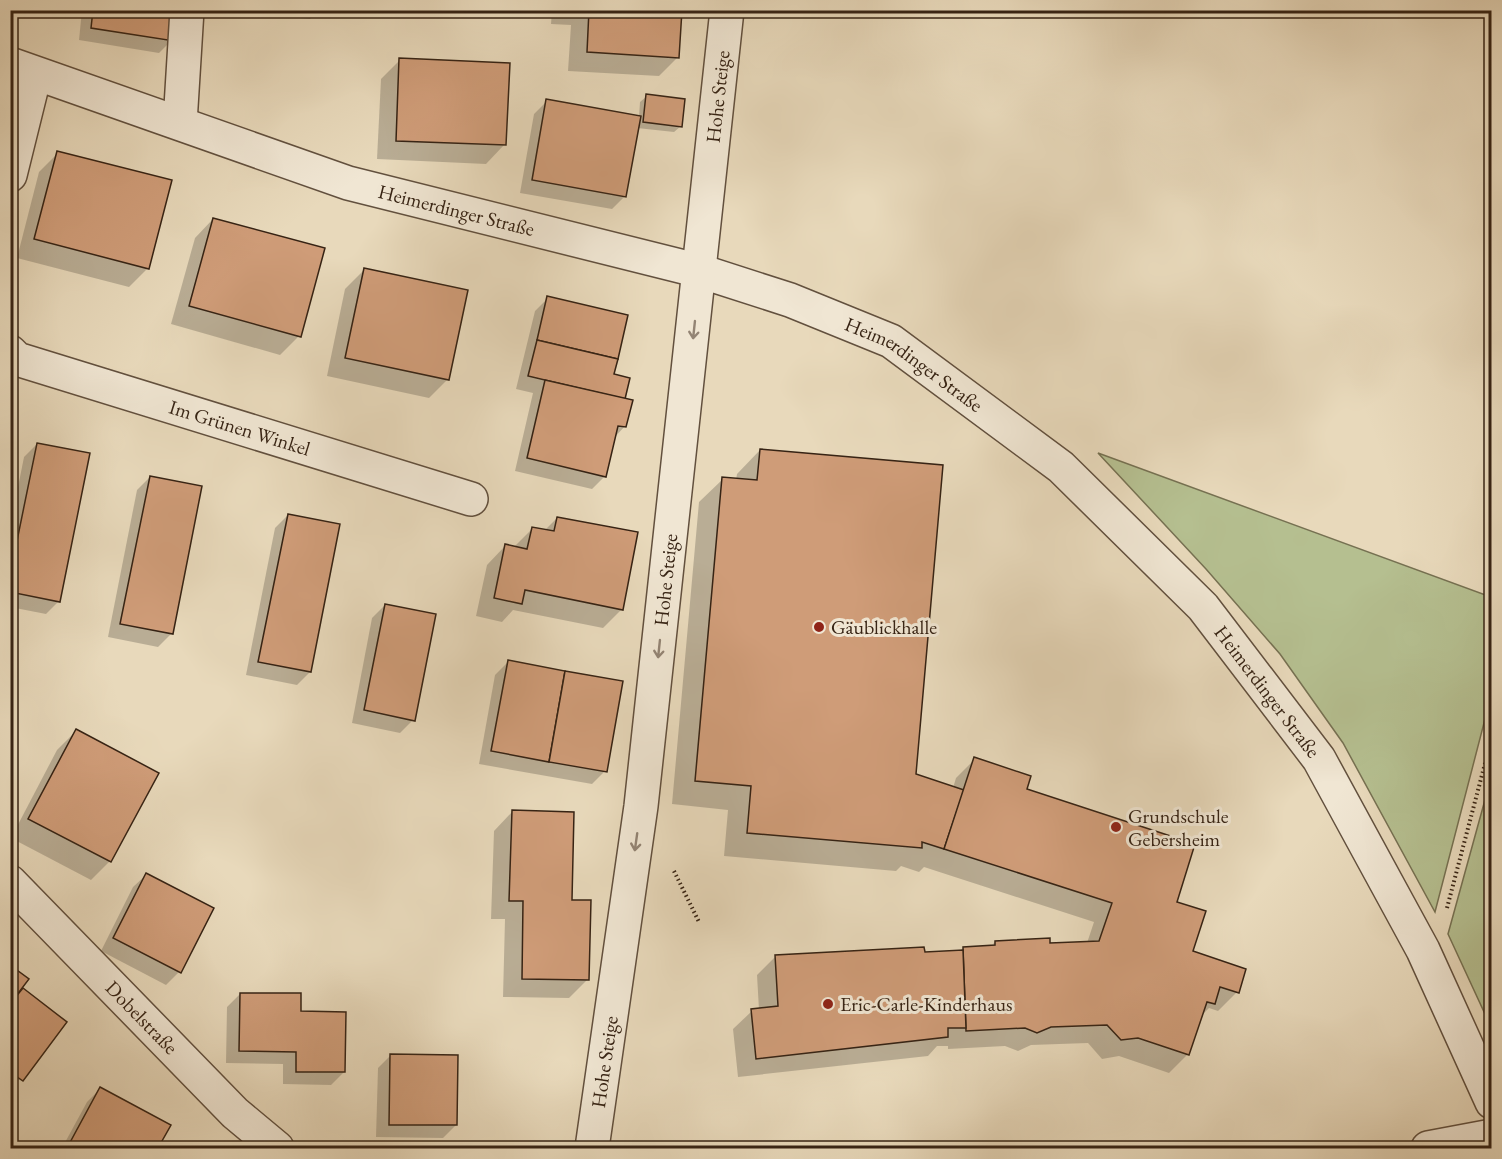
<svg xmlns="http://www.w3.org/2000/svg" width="1502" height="1159" font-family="'EB Garamond',serif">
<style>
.green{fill:#b5bf90;stroke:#767152;stroke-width:1.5}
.shadow{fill:#0003}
.building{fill:#cf9c78;stroke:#362314;stroke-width:1.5}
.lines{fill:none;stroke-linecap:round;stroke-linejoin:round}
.minor-casing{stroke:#62503e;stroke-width:36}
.path{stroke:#362314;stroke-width:4;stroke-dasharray:1.5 3;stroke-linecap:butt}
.minor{stroke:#f0e6d3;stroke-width:33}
.oneway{stroke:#938474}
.poi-dot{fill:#8f2418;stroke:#f0e6d3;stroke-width:2}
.labels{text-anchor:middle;stroke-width:6;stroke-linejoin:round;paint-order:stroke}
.street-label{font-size:20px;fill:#362314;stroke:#f0e6d3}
.poi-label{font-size:20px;fill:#362314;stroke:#f0e6d3;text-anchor:start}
</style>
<rect width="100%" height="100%" fill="#e8d9bb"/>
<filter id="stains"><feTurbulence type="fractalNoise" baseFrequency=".00333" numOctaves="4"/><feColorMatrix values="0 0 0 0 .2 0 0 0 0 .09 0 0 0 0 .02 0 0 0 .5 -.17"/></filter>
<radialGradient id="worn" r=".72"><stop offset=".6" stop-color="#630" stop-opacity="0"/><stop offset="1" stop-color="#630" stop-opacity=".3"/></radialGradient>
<g class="green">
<path d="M1098 453 1491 597V696L1435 912 1343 743 1280 654 1206 569Z"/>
<path d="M1491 778V1027L1448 934Z"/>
</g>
<g class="shadow">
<path d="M82 10H175L172 40 159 53 79 40Z"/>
<path d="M271 10H318L310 19 270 15Z"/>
<path d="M552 10H680L678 57 659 76 568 71 571 25 551 24Z"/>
<path d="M400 60 504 145 486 164 377 159 381 79Z"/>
<path d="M647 96 681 126 674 132 637 128 625 196 612 209 520 193 534 114 547 101 639 117 640 102Z"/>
<path d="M58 153 148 268 129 287 17 258 39 172Z"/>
<path d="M213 219 299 336 280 355 171 324 195 238Z"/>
<path d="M364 270 448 379 429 398 327 376 345 289Z"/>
<path d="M548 298 612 375 624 400 625 426 614 438 605 476 592 489 515 471 533 393 516 389 535 311Z"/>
<path d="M37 444 59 601 46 614 10 607V527L24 457Z"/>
<path d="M760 450 914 775 953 788 956 778 975 759 1025 790 1175 903 1191 952 1237 992 1218 1011 1209 1008 1200 1017 1188 1054 1169 1073 1119 1056 1102 1059 1088 1043 1031 1045 1018 1051 1005 1046 948 1049V1046H937L928 1056 738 1077 733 1029 752 1011 759 1010 757 975 776 956 959 952 963 948 990 947 995 942 1087 943 1094 922 924 867 919 872 901 866 896 871 724 856 728 810 672 804 699 502 723 479 736 480 737 474Z"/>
<path d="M150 477 171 634 158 647 108 637 137 490Z"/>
<path d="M288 515 310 672 297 685 246 675 275 528Z"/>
<path d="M557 518 622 609 603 628 513 610 502 622 476 616 487 565 505 546 513 548 532 529 544 531Z"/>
<path d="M385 605 413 720 400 733 352 723 372 618Z"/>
<path d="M508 662 605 771 592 784 479 764 495 675Z"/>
<path d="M76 731 110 861 91 880 11 838 57 750Z"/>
<path d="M512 812 571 901 588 979 569 998 503 997 505 919H491L494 831Z"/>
<path d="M146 875 179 972 166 985 101 951 133 887Z"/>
<path d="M10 967 21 989 65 1022 10 1091Z"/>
<path d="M240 994 300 1013 344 1072 331 1085 283 1084V1064L226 1063 227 1007Z"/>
<path d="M391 1055 456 1125 443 1138 376 1137 378 1068Z"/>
<path d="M100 1089 169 1126 157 1148H62L87 1102Z"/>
</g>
<g class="building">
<path d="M93 10H176L174 41 91 28Z"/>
<path d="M589 10H682L679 58 587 52Z"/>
<path d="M399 58 510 63 506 145 396 141Z"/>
<path d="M646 94 685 99 682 127 643 122Z"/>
<path d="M546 99 641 116 626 197 532 180Z"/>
<path d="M57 151 172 180 149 269 34 239Z"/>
<path d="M213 218 325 248 301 337 189 306Z"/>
<path d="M364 268 468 290 449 380 345 358Z"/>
<path d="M547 296 628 315 618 359 537 340Z"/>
<path d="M537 340 618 359 614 374 630 378 625 399 528 376Z"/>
<path d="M545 380 633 400 626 427 618 426 606 477 527 458Z"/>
<path d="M37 443 90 453 60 602 10 592V575Z"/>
<path d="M760 449 943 465 916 774 964 790 944 849 922 842V848L747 833 751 786 695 781 722 477 757 480Z"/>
<path d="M150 476 202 486 173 634 120 624Z"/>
<path d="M288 514 340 524 311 672 258 662Z"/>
<path d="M557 517 638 532 623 610 525 590 522 604 494 598 505 544 527 549 532 527 554 531Z"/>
<path d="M385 604 436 614 415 721 364 710Z"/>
<path d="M508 660 565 671 549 762 491 751Z"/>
<path d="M565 671 623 681 607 772 549 762Z"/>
<path d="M76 729 159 773 111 862 28 819Z"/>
<path d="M974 757 1031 776 1027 789 1195 844 1177 902 1206 911 1193 951 1246 969 1239 993 1220 987 1215 1004 1207 1002 1189 1055 1138 1038 1121 1040 1107 1025 1051 1027 1037 1033 1025 1028 966 1031 963 947 995 945V941L1050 938V943L1099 941 1112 903 944 849Z"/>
<path d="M512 810 574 812 572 900H591L589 980 522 979 523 901H509Z"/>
<path d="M146 873 214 908 181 973 113 938Z"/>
<path d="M924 947 925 952 963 950 966 1028H948V1037L756 1059 751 1009 778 1006 775 955Z"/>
<path d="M10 965 29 979 10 1004Z"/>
<path d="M23 988 67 1022 23 1081 10 1072V1004Z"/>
<path d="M240 993H301V1011L346 1012 345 1072H296V1052L239 1051Z"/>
<path d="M390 1054 458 1055 457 1125H389Z"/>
<path d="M100 1087 171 1125 158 1148H67Z"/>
</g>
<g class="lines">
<defs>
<g id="minor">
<path id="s1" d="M10 64 348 183 700 271 790 300 891 341 1061 467 1203 607 1319 759 1423 950 1492 1102"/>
<path d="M180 123 187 10"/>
<path d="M10 175 35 74"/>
<path id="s2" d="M10 352 17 359 471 499"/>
<path id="s3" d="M10 882 235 1113 277 1148"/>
<path id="s4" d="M592 1148 641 806 727 10"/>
<path d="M1428 1148 1492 1136"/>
</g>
</defs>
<use href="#minor" class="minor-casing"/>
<g class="path">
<path d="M674 871 699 922"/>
<path d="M1447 908 1492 737"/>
</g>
<use href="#minor" class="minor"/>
</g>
<defs><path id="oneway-shaft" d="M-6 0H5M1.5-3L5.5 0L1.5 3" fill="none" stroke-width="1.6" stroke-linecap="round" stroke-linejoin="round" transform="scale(1.5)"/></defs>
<g class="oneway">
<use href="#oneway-shaft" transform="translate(694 330) rotate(96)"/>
<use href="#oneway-shaft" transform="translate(659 649) rotate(96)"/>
<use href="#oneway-shaft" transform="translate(636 842) rotate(98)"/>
</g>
<g class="poi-dot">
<circle cx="819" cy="627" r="6"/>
<circle cx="1116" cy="827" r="6"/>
<circle cx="828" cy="1004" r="6"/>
</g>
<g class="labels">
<g class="street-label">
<text dy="7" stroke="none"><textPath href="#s4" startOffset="1059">Hohe Steige</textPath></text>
<text dy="7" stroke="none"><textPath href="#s1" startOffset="470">Heimerdinger Straße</textPath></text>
<text dy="7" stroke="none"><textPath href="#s1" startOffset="956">Heimerdinger Straße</textPath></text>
<text dy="7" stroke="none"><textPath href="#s2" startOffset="243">Im Grünen Winkel</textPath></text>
<text dy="7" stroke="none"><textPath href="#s4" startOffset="573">Hohe Steige</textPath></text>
<text dy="7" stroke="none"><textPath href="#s1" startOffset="1442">Heimerdinger Straße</textPath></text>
<text dy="7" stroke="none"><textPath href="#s3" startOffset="189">Dobelstraße</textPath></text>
<text dy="7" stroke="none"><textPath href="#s4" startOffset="87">Hohe Steige</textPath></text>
</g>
<g class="poi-label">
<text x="831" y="634">Gäublickhalle</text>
<text x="1128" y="823">Grundschule<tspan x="1128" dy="23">Gebersheim</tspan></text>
<text x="840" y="1011">Eric-Carle-Kinderhaus</text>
</g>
</g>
<rect width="1502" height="1159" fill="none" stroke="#e8d9bb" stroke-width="36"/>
<rect x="12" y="12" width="1478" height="1135" fill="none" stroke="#362314" stroke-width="3"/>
<rect x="18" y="18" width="1466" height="1123" fill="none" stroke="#362314" stroke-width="1.5"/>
<rect width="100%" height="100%" filter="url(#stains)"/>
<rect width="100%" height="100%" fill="url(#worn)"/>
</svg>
